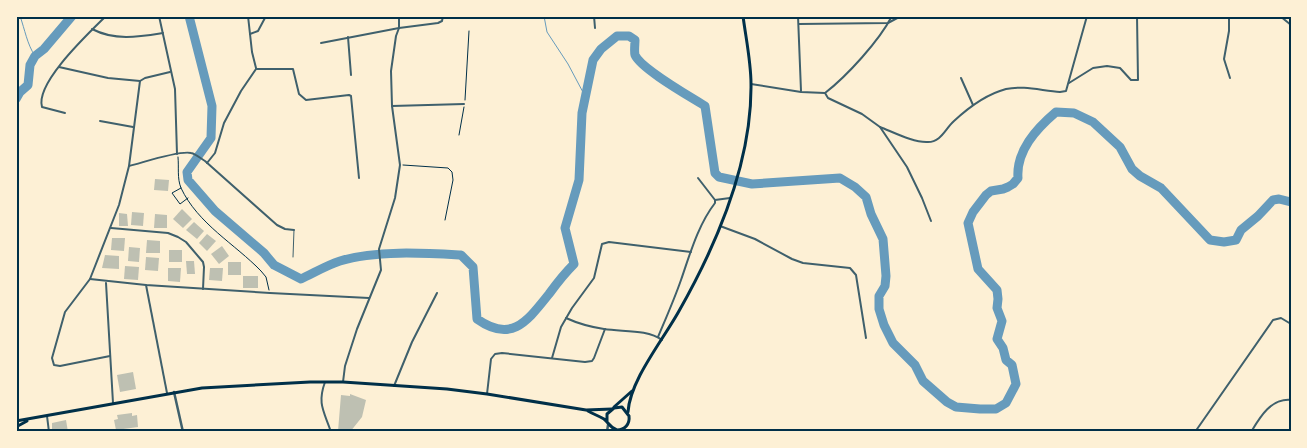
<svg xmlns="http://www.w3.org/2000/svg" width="1307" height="448" font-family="'DejaVu Sans',sans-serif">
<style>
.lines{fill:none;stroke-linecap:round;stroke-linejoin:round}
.stream{stroke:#669bbc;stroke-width:1}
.river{stroke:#669bbc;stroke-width:9}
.building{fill:#bec0b2}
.path{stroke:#003049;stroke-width:1}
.service{stroke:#3f606c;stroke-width:1}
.minor{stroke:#3f606c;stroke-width:2}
.tertiary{stroke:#3f606c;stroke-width:2.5}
.secondary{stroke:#003049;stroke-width:3}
.neatline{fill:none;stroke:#003049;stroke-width:2}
</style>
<rect width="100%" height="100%" fill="#fdf0d5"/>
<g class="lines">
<g class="stream">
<path d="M20 16C25 30 27 44 35 56"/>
<path d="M544 16 547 32 568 64 585 96"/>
</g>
<g class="river">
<path d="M189 16 212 106 211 138 187 172 188 180 215 211 264 253 274 265 301 279C314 273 327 265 340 261 375 250 425 253 461 255L473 267 477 319C512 344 528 320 549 294 557 283 565 273 574 264L565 228 579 180 582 113 593 60 601 49 617 36H629L635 40C635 44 634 51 635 55 641 69 691 97 705 106L715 173 719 177 752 184 840 178 855 187 866 197 871 214 883 239 886 276 885 286 879 296V309L884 325 893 343 915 365 923 381 947 402 956 407 980 409H996L1006 403 1016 384 1012 365 1006 360 1003 348 997 339 1002 321 997 308 998 299 997 290 978 269 968 223 973 212 986 195 991 191 1003 189 1008 187 1013 184 1018 178C1016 151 1036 129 1056 112L1074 113 1093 122 1120 147 1132 169 1140 176 1161 188 1210 240 1224 242 1236 240 1241 230 1258 216 1273 200 1279 199 1291 202"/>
<path d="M16 99 20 92 28 85 30 65 35 56 44 49 72 16"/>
</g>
</g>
<g class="building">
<path d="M155 179 169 180 168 191 154 190Z"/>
<path d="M182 209 192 219 183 228 173 219Z"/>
<path d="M132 212 144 213 143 226 131 225Z"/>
<path d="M119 213 127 214 128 226H119Z"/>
<path d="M155 214 167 215V228H154Z"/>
<path d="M194 222 204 231 197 239 186 230Z"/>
<path d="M207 234 216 241 207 251 199 243Z"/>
<path d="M112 238H125L124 251 111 250Z"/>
<path d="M147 240 160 241V253H146Z"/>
<path d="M222 246 229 256 219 264 211 254Z"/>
<path d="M129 247 140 248 139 262 128 261Z"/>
<rect x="169" y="250" width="13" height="12"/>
<path d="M105 255 119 256V269L102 268Z"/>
<path d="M146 257 159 258 158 271 145 270Z"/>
<path d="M186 261H194L195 274H187Z"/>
<rect x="228" y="262" width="13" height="13"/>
<path d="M125 266 139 267 138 280 124 279Z"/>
<path d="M168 268H181L180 282 168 281Z"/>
<path d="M210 268H223L222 281 209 280Z"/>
<rect x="243" y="276" width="15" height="12"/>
<path d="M133 372 136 389 120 392 117 375Z"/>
<path d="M350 394 366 400 362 417 350 432 338 431 341 395 350 396Z"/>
<path d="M132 413V416L137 415 138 427 116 430 114 420 118 419 117 415Z"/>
<path d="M66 420 68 432H52V423Z"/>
</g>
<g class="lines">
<g class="path">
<path d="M465 100 469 31"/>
<path d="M459 135 464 107"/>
<path d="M178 157C179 168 177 178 181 188 198 224 235 244 261 271L266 277 269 290"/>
<path d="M403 165 448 168 452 172 453 180 445 220"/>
<path d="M181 188 172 193 180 204 188 198"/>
</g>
<path class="service" d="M293 257 294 230"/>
<g class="minor">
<path d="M159 16 175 89 177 154"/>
<path d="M248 16 252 52 256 68"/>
<path d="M594 16 595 28"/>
<path d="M798 16 801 91"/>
<path d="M1229 16V31L1224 59 1230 78"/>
<path d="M1280 16 1291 25"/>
<path d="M799 24 888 23 901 16"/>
<path d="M92 29C115 41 138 37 163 33"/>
<path d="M250 34 258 31 266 16"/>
<path d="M348 37 351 75"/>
<path d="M321 43 399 28 438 23 442 21 443 16"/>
<path d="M59 67 108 78 140 81"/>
<path d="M256 69H293L299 94 306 100 349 95 351 96 359 178"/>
<path d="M961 78 973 105"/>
<path d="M140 81 145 78 170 72"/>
<path d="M1069 83 1093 68 1107 66 1120 68 1131 80H1138L1137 16"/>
<path d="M751 84 801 92 825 93 828 98 862 114 880 127 907 167 922 198 931 221"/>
<path d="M825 93C847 76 879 41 892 16"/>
<path d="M392 106 464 104"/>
<path d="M65 113 42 107C35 83 89 33 106 16"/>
<path d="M100 121 133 127"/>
<path d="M880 127C893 132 914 143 928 142 941 142 945 129 954 121 968 108 987 94 1006 89 1023 85 1043 91 1060 92L1066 91 1087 16"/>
<path d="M207 163 215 153 224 123 241 91 256 69"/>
<path d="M129 166C142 163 179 150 191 153 196 154 200 158 205 161L277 225 285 229 294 230"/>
<path d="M698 178 715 200"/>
<path d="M715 200 730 198"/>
<path d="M720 226 755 239 792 259 803 263 850 268 856 275 866 338"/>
<path d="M111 228 168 233 178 237 186 242 203 262 204 267 203 289"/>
<path d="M90 279 146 285 270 293 369 298"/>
<path d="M106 283 113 403"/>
<path d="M146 285 167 393"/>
<path d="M566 318C579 324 591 327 604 329 623 332 647 329 662 340"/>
<path d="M658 337C666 318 674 300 681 280 690 254 698 225 715 203V200"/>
<path d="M110 356 60 366 54 365 52 358 65 312 90 279 119 205 129 166 140 81"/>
<path d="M552 358 561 327 572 308 594 278 602 244 609 242 691 252"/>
<path d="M325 382C317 404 324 411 331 432"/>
<path d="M343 382 345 366 357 329 381 270 379 249 395 198 400 165 392 106 391 71 396 36 399 28V16"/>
<path d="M394 386 412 342 437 293"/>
<path d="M487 394 491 359 495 354 502 353 585 362 592 361 594 358 605 329"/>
<path d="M47 416 49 432"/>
<path d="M282 432H283"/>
<path d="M1195 432 1273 320 1281 318 1291 324"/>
<path d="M1251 432C1260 417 1271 398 1291 400"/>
</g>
<g class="tertiary">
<path d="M174 392 183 432"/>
<path d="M607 432 608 425"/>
</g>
<g class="secondary">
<path d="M614 407 632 391"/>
<path d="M588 411C593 414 599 416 604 419 609 423 610 428 617 430 625 430 630 424 629 416L622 407 614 408 607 414V421"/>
<path d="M628 412C630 380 663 340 679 311 717 244 752 162 751 84 751 62 746 39 743 16"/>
<path d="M16 421 202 388 310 382H343L447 389 487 394 586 410 612 409"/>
<path d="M16 427 27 421"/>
</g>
</g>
<rect width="1307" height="448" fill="none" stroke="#fdf0d5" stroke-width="35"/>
<rect x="18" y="18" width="1272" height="412" class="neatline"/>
</svg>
